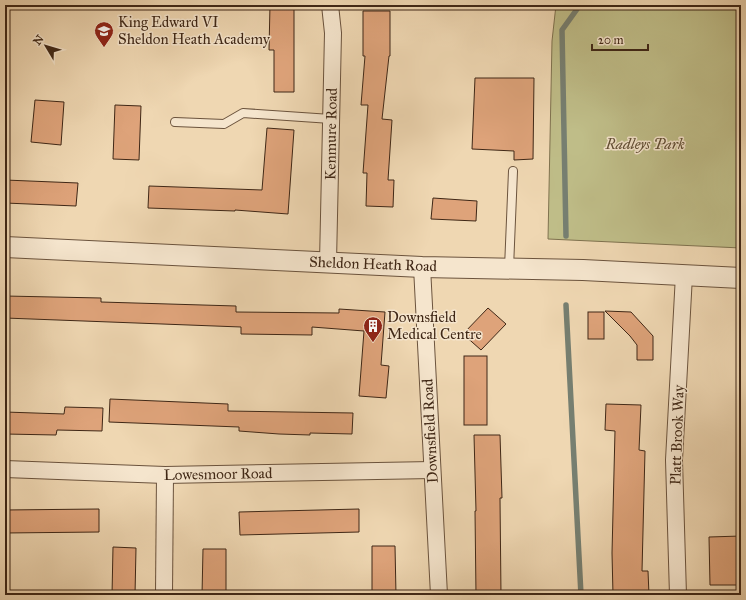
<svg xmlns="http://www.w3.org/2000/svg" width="746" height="600" font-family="'IM FELL Great Primer',serif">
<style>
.green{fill:#bfbd88;stroke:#7f724f}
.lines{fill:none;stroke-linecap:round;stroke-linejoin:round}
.stream{stroke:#767f71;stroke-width:5.5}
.building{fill:#dea37a;stroke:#3f2716}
.service-casing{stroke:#6b533d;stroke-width:10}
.minor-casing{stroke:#6b533d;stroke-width:18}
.tertiary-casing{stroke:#6b533d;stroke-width:22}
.service{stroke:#f5e5cd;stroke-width:8}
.minor{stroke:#f5e5cd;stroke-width:16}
.tertiary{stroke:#f5e5cd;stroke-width:20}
.labels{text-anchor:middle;stroke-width:3;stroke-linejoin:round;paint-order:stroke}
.poi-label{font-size:15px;fill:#3f2716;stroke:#f5e5cd;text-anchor:start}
.street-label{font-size:15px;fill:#3f2716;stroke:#f5e5cd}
.park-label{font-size:15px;font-style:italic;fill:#5f4c32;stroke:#f5e5cd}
</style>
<rect width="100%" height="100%" fill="#efd7b2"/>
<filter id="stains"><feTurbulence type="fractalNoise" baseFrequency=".005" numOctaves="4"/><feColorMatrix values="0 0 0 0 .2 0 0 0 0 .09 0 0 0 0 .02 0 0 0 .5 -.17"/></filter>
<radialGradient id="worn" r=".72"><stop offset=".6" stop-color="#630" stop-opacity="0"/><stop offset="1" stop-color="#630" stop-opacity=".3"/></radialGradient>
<path class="green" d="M556 5H741V248L548 239 552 41Z"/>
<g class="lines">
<g class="stream">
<path d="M566 236 562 30 580 5"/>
<path d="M566 305 581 595"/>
</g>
</g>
<g class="building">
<path d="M270 5H294V92H274V50H269Z"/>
<path d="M363 11H390V56H389L382 119 392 120 388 180H394L393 207 366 206 367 173H363L368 105H361L365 56H363Z"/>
<path d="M475 78H534L533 159 514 160V151L472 149Z"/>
<path d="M35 100 64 102 61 145 31 142Z"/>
<path d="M115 105 141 106 139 160 113 159Z"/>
<path d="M267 128 294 130 288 214 235 210V211L148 208 149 186 262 190Z"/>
<path d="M5 180 78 183 76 206 5 203Z"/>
<path d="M433 198 477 201 476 221 431 219Z"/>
<path d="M5 296 101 298V302L236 306V312L339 313V309L385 312 381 365 389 366 386 398 359 396 364 331 312 327V335L241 334V327L5 318Z"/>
<path d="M488 308 506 324 481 350 463 334Z"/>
<path d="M605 311 631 312 653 336V360H637V345L630 336Z"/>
<rect x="588" y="312" width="16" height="27"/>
<rect x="464" y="356" width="23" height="69"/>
<path d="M110 399 228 404V411L353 413 352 434 310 433V435L279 434 239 431V427L109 422Z"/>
<path d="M606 404 641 405 639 450 645 451 642 571H648L649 595H613L612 553 615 431 605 430Z"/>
<path d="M65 407 103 408 102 431 57 430 56 435 5 434V412L64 414Z"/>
<path d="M474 435H500L502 498H500L501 595H476L475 511H476Z"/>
<path d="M99 509V532L5 533V510Z"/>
<path d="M359 509V532L240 535 239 512Z"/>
<path d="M741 536V585H710L709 537Z"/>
<path d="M372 546H395L396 595H372Z"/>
<path d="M113 547 136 548 135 595H112Z"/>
<path d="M203 549H226V595H202Z"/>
</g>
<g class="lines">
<defs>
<g id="service">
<path d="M175 122 224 124 243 113 331 119"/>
<path d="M509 268 513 171"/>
</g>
<g id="minor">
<path d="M328 262 333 33 330 5"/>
<path d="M422 267 439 595"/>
<path d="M5 469 165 475 432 470"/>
<path d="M164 595 165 475"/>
<path d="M678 595 674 460 684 275"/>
</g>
<path id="tertiary" d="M5 247 422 267 583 270 741 278"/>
</defs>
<use href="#service" class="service-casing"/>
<use href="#minor" class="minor-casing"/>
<use href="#tertiary" class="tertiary-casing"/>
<use href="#service" class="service"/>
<use href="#minor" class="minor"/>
<use href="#tertiary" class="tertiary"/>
</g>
<defs>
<symbol id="school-pin" viewBox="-11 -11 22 30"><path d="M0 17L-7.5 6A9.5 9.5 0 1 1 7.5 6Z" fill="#8f2418" stroke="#f5e5cd"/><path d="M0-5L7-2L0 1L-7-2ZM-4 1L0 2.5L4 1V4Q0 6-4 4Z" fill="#fff"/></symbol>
<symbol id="building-pin" viewBox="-11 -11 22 30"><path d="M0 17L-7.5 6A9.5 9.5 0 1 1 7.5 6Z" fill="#8f2418" stroke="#f5e5cd"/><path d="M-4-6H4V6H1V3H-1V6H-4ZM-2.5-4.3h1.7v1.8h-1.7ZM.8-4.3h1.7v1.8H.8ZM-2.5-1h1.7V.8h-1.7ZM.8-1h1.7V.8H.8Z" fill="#fff"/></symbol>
</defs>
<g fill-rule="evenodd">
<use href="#school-pin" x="93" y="20" width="22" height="30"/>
<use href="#building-pin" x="362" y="315" width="22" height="30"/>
</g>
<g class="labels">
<g class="poi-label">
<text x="118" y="27">King Edward VI<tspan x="118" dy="17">Sheldon Heath Academy</tspan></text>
<text x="387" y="322">Downsfield<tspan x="387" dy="17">Medical Centre</tspan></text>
</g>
<g class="street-label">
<text transform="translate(331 134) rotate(-89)" y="5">Kenmure Road</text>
<text transform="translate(373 264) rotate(2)" y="5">Sheldon Heath Road</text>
<text transform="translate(430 431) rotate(-93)" y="5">Downsfield Road</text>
<text transform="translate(677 435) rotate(-88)" y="5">Platt Brook Way</text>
<text transform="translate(218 474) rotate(-1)" y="5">Lowesmoor Road</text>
</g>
<g class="park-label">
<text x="645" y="149">Radleys Park</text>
</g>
</g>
<rect width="746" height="600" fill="none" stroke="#efd7b2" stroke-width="20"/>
<rect x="6" y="6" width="734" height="588" fill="none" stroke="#3f2716" stroke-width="2"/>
<rect x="10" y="10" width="726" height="580" fill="none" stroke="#3f2716"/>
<g transform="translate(46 46) rotate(308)" stroke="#f5e5cd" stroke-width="3" paint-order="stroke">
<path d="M0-3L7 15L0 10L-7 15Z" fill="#3f2716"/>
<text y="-6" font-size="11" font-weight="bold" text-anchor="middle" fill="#3f2716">N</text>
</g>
<path d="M592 44v6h56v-6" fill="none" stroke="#3f2716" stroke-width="2"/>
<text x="598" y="44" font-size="12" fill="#3f2716" stroke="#f5e5cd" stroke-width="3" paint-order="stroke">20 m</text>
<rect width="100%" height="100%" filter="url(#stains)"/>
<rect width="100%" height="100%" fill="url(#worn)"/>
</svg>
